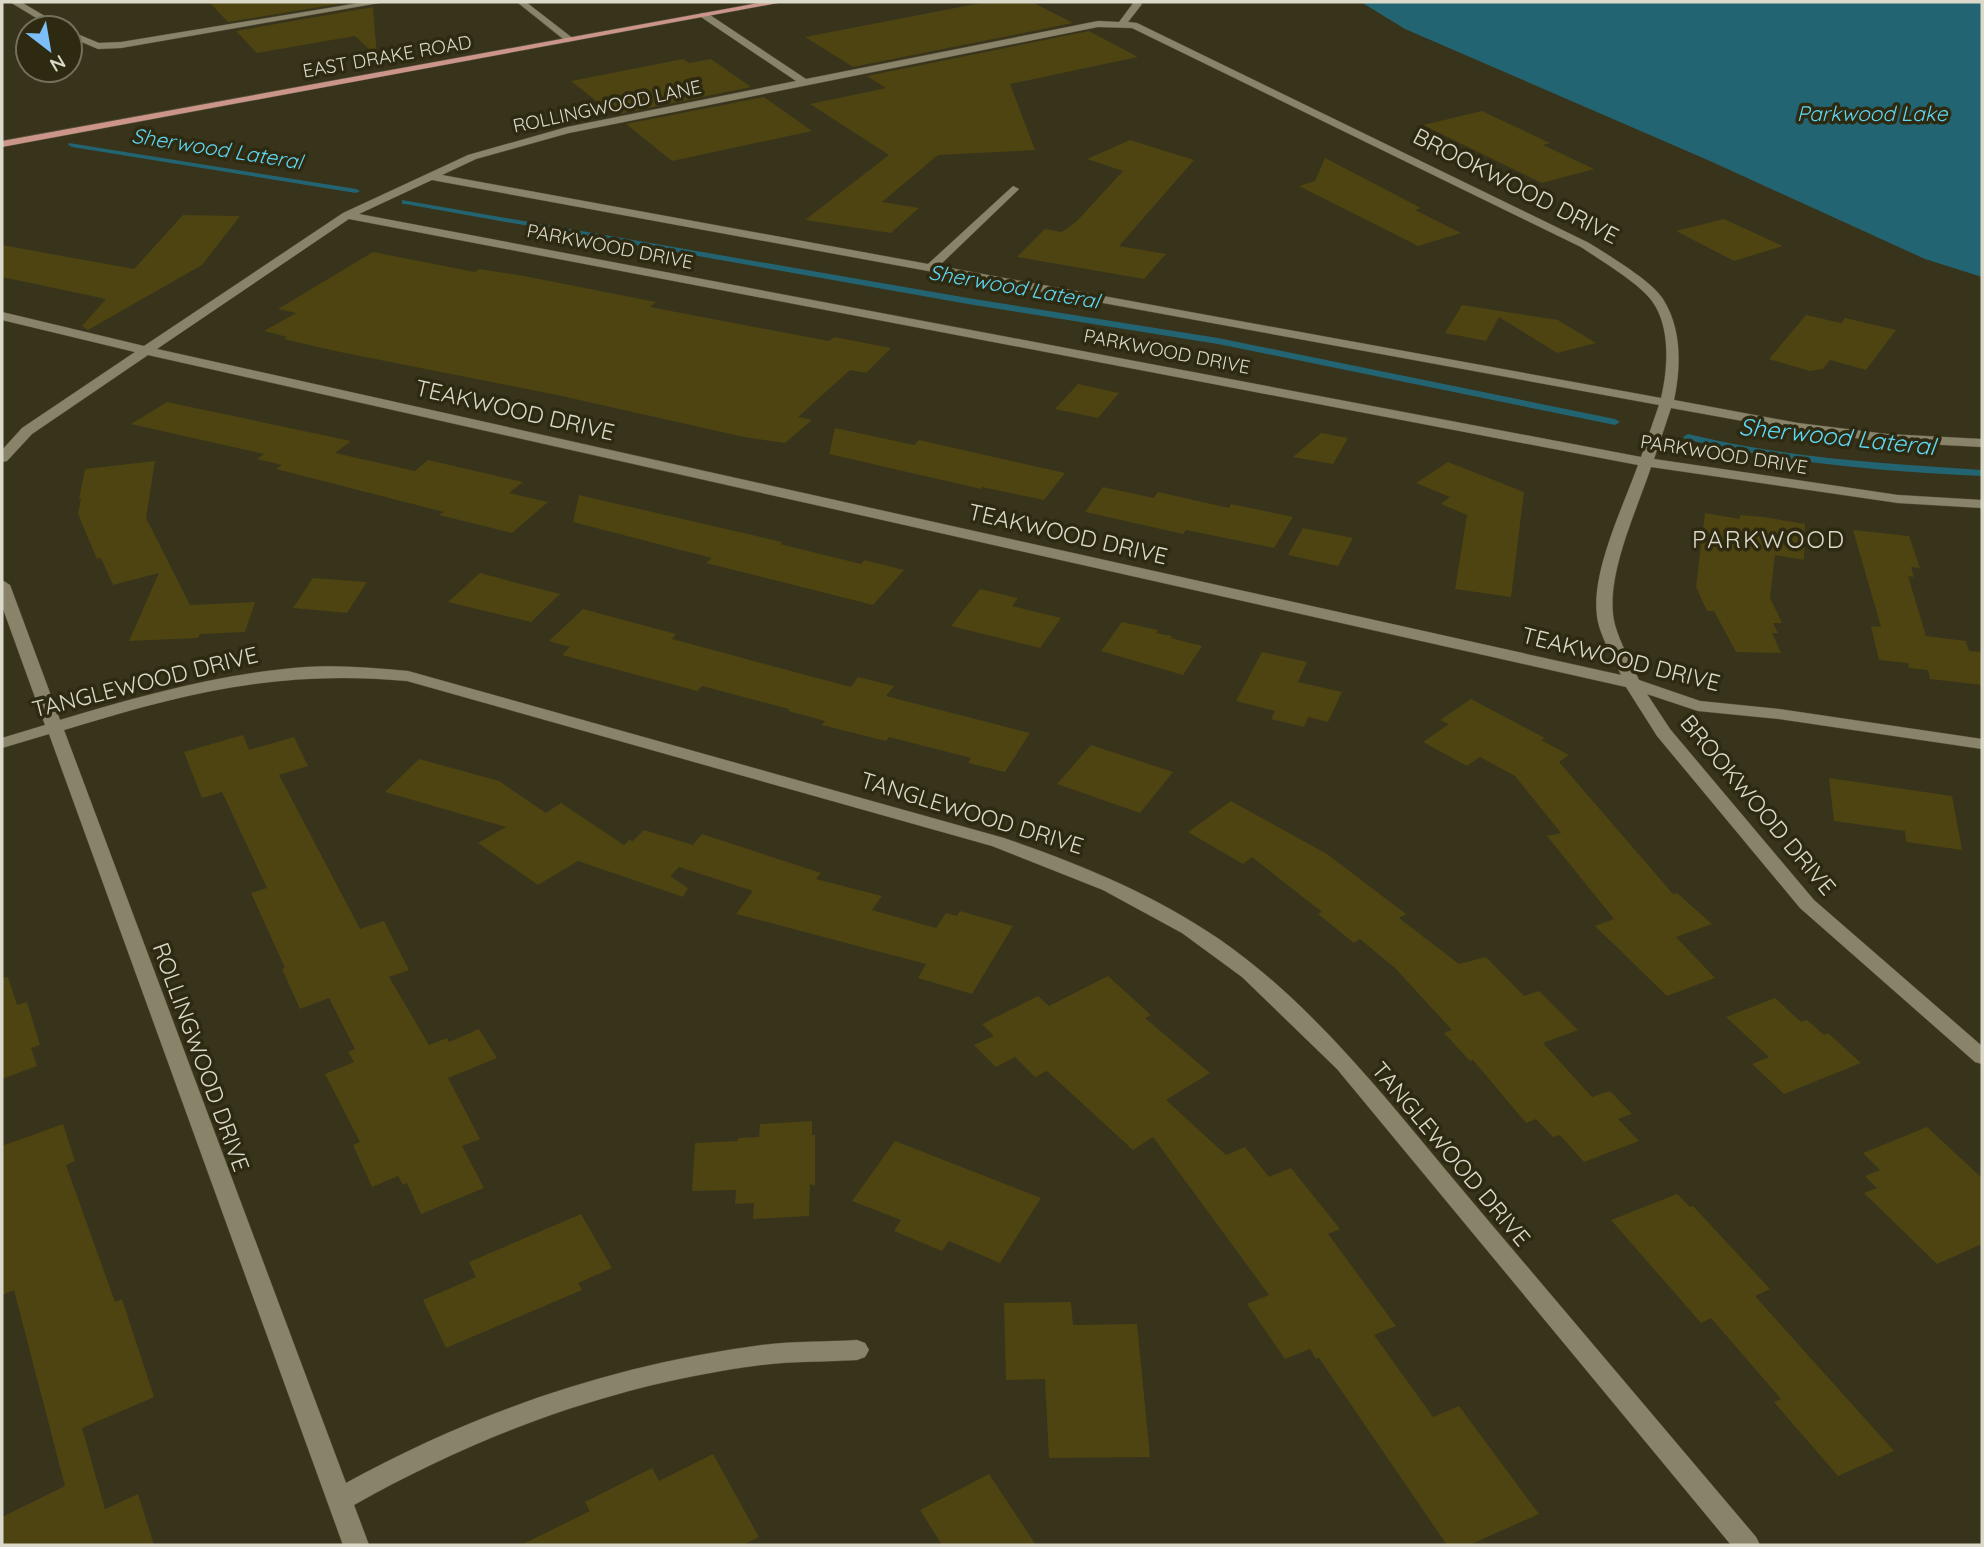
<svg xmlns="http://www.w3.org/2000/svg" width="1984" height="1547" font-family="Quicksand,sans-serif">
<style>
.water{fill:#236472}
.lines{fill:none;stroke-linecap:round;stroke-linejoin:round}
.stream{fill:#236472;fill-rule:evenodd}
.building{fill:#4d4412}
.minor-casing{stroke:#54503b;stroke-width:1}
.major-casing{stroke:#54503b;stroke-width:1}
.minor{fill:#898469;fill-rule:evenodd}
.major{fill:#cc9589;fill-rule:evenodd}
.labels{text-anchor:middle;stroke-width:7;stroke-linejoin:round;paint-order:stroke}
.far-street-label{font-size:19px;fill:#dbd9ca;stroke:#2e2911}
.far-water-label{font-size:21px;font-style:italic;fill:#5ed8f4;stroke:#2e2911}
.street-label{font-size:23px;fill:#dbd9ca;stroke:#2e2911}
.water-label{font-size:24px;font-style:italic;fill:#5ed8f4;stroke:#2e2911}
.neighbourhood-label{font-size:24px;letter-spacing:2px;fill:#dbd9ca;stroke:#2e2911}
</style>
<rect width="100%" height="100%" fill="#38331b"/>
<path class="water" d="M1361 2H1982V277L1925 259 1710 161 1405 29Z"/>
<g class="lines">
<g class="stream">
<path d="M69 143 356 189 360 191 356 193 72 147 68 145Z"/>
<path d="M402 200 968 298 1218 338 1615 419 1620 422 1615 425 1218 344 968 304 405 204H402Z"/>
<path d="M1688 434C1785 458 1883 463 1982 470V476C1882 471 1782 463 1685 439L1683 437Z"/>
</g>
</g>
<g class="building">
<path d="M209 2H350L228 22Z"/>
<path d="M986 2H1032L1073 23 853 67 805 37Z"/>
<path d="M373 7 377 57 355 36 257 53 236 31Z"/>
<path d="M1089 31 1138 57 1010 84 1035 150 938 155 882 202 919 208 891 233 805 220 889 155 810 104 886 88 867 76Z"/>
<path d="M683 59 689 63 711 59 751 87 614 115 571 81Z"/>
<path d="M764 97 812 131 672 161 626 124Z"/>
<path d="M1482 111 1550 143 1543 145 1594 169 1542 183 1423 125Z"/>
<path d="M1130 140 1194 160 1119 246 1166 254 1144 279 1017 257 1045 229 1062 232 1077 221 1123 171 1087 159Z"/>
<path d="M1325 158 1421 208 1415 210 1461 233 1418 246 1299 186 1315 181Z"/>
<path d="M183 215 240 216 202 265 88 330 82 326 106 299 2 277V245L134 269Z"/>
<path d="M1724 219 1783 246 1734 261 1676 231Z"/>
<path d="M373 252 475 272 479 269 524 276 656 302 650 307 829 341 834 337 891 348 866 373 850 370 798 417 812 420 785 443 744 437 557 395 335 351 284 339 287 337 264 331 296 313 278 309Z"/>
<path d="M1462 305 1558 320 1596 343 1557 353 1499 317 1486 341 1445 333Z"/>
<path d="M1806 315 1841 323 1845 318 1896 330 1866 370 1830 360 1823 369 1810 371 1769 359Z"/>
<path d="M1078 384 1119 393 1098 418 1055 409Z"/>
<path d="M167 402 351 441 335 453 415 471 428 460 523 482 509 493 548 502 512 533 439 515 444 512 276 469 282 465 257 459 264 454 131 424Z"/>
<path d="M835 428 914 445 919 440 1065 473 1044 500 982 487 981 489 829 454Z"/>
<path d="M1321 433 1348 438 1333 464 1293 457Z"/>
<path d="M155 461 146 518 190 605 255 602 245 632 200 634 198 638 129 641 159 573 113 585 101 558 97 559 78 514 81 499H79L85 469Z"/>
<path d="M1448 462 1524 492 1511 597 1455 589 1467 515 1441 504 1450 497 1416 483Z"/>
<path d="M1103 487 1154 498 1158 492 1229 508 1231 504 1293 517 1274 548 1186 530 1183 534 1085 512Z"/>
<path d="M579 495 782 542 780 544 861 564 864 560 904 570 873 605 706 563 712 558 573 522Z"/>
<path d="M1705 513 1740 519V515L1764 517 1805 524 1804 560 1775 555 1770 598 1782 623H1773L1778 633H1772L1781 653 1736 652 1714 611H1707L1696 587Z"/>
<path d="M1303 528 1353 538 1338 566 1288 555Z"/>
<path d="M1853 530 1909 536 1920 568 1911 567 1914 577 1908 576 1926 636 1966 641 1969 651 1982 652V685L1930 679 1928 670 1909 668 1908 663 1879 660 1871 626 1881 627Z"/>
<path d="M480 573 517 583 560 594 531 622 448 602Z"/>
<path d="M313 578 367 582 347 613 293 608Z"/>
<path d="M980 589 1018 598 1012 606 1061 618 1040 648 951 626Z"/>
<path d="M583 609 676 634 672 639 851 687 858 677 894 686 886 696 1030 733 1005 772 968 763 971 758 889 737 886 741 822 725 825 721 788 711 789 709 702 686 697 691 562 655 570 647 549 641Z"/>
<path d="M1122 622 1158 630 1156 633 1172 636 1171 638 1202 646 1183 675 1101 651Z"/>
<path d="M1262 652 1307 662 1298 682 1342 692 1328 722 1308 717 1304 727 1271 719 1275 711 1236 701Z"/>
<path d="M1471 699 1545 738 1541 740 1569 755 1559 762 1673 894 1677 893 1712 924 1676 937 1715 978 1667 996 1595 926 1614 919 1547 836 1561 833 1515 776 1480 757 1467 766 1423 742 1449 724 1440 720Z"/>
<path d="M243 735 249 750 294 737 308 766 279 775 360 929 384 921 409 970 389 977 429 1045 447 1038 449 1042 479 1029 497 1058 448 1078 480 1139 462 1146 484 1188 421 1214 407 1183 403 1185 398 1176 372 1187 353 1145 360 1142 325 1074 354 1062 348 1052 355 1049 329 998 300 1009 282 969 285 968 251 893 267 888 222 792 202 798 184 752Z"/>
<path d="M1091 745 1173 772 1140 813 1057 784Z"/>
<path d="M419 759 499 781 546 813 561 803 624 845 629 840 633 841 644 830 693 845 702 834 821 873 816 879 882 896 872 910 936 928 946 913 957 916 960 911 1013 926 972 994 918 978 926 964 736 914 753 891 679 867 670 876 688 888 683 897 578 861 538 885 478 843 506 827 385 792Z"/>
<path d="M1829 778 1952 796 1962 850 1906 842 1905 831 1834 821Z"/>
<path d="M1231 801 1327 854 1406 914 1399 918 1459 964 1486 957 1524 996 1539 991 1578 1030 1543 1043 1592 1097 1610 1091 1632 1114 1618 1119 1639 1141 1584 1162 1560 1135 1553 1137 1536 1119 1526 1123 1473 1060 1470 1061 1444 1033 1452 1030 1395 968 1360 939 1354 943 1318 914 1322 912 1252 857 1243 864 1188 832Z"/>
<path d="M1108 976 1151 1015 1145 1018 1210 1073 1166 1100 1226 1155 1245 1147 1269 1177 1291 1168 1340 1229 1328 1234 1396 1326 1374 1335 1433 1417 1459 1406 1539 1514 1469 1545H1447L1319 1358 1316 1359 1310 1349 1285 1359 1247 1304 1269 1295 1153 1137 1133 1150 1047 1071 1035 1077 1015 1057 996 1067 974 1045 994 1036 982 1024 1038 996 1049 1006Z"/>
<path d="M8 977 17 1005 27 1002 40 1045 31 1048 37 1066 2 1079V978Z"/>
<path d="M1775 998 1801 1022 1807 1020 1824 1035 1828 1033 1861 1063 1784 1094 1752 1064 1769 1057 1726 1017Z"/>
<path d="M812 1121V1135H815V1186L810 1184 809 1216 753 1219 754 1203 735 1204 736 1190 692 1191 695 1143 738 1141V1138L759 1137 760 1124Z"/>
<path d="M63 1124 75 1161 66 1165 115 1302 122 1299 154 1397 82 1428 105 1509 138 1494 154 1545H2V1517L65 1486 14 1290 2 1295V1146Z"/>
<path d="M1927 1127 1982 1178V1244L1937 1264 1864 1193 1877 1188 1865 1176 1880 1170 1863 1153Z"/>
<path d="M895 1141 1041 1198 1000 1263 949 1241 942 1251 894 1231 901 1220 852 1201Z"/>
<path d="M1677 1194 1690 1207 1693 1206 1770 1289 1755 1296 1894 1451 1838 1476 1774 1402 1781 1399 1711 1318 1701 1323 1611 1220Z"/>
<path d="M581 1214 612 1268 578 1283 582 1290 446 1348 423 1300 476 1277 469 1262Z"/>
<path d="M1071 1302 1073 1325 1137 1324 1150 1457 1049 1458 1045 1379 1006 1380 1004 1303Z"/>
<path d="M713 1454 759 1537 743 1545H521L590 1511 585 1502 652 1468 659 1481Z"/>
<path d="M989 1474 1036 1545H942L920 1510Z"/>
</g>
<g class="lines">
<defs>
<g id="minor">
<path d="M10 2H21L65 28H53Z"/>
<path d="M365 2H385L121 48 98 49 70 37V31L99 43 121 42Z"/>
<path d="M517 2H526L575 40 567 42Z"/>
<path d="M1134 2 1142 4 1128 22 1137 23 1589 243C1608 255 1652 281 1663 299 1682 329 1681 367 1674 400L1798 423 1887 434 1982 439V447L1887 442 1798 431 1671 408 1654 459 1898 495 1982 500V508L1898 503 1651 467C1637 510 1603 580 1615 625 1620 643 1631 662 1639 680L1700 701 1779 709 1982 739V749L1779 719 1698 711 1647 694 1670 729 1814 900 1982 1046V1064L1975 1062 1800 908 1657 736 1626 687 148 355 32 434 7 461 2 462V450L22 428 135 352 2 320V312L144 346 343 213 468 155 567 127 796 81 701 17V13H707L806 79 1098 21 1119 22ZM1098 27 1132 28 1581 247C1600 260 1639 283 1652 301 1671 327 1668 369 1661 398L939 266 1017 191 1019 189 1013 186 928 264 442 175 476 159 569 133ZM432 180 1659 405 1641 457 359 214ZM349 219 1638 465C1623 508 1586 581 1599 626 1604 643 1614 659 1621 675L157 349Z"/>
<path d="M2 580 10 585 60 720C140 696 222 673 306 667 340 665 374 668 408 671L1004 838C1080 864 1153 894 1219 939 1316 1006 1390 1104 1465 1193 1562 1308 1659 1422 1756 1537L1760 1545H1731L1337 1069 1242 977 1182 933 1103 890 992 846 407 681C280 669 184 693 64 730L346 1483C475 1412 615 1364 762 1345 793 1341 825 1342 857 1340L865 1343 869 1350 865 1357 857 1360C825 1362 793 1361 761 1365 615 1384 482 1433 354 1505L369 1545H343L49 734 2 748V738L45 725 2 606Z"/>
</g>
<path id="major" d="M764 2H783L2 147V141Z"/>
</defs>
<use href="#minor" class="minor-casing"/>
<use href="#major" class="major-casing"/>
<use href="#minor" class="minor"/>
<use href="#major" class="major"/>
</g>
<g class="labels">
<g class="far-street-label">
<text transform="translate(387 56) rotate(-10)" y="7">EAST DRAKE ROAD</text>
<text transform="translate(607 106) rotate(-12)" y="7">ROLLINGWOOD LANE</text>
<text transform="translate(610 246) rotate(11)" y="7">PARKWOOD DRIVE</text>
<text transform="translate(1167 351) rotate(11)" y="7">PARKWOOD DRIVE</text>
<text transform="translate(1724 454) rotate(9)" y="7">PARKWOOD DRIVE</text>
</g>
<g class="far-water-label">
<text x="1872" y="121">Parkwood Lake</text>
<text transform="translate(217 149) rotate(9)" y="7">Sherwood Lateral</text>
<text transform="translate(1014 287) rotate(10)" y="7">Sherwood Lateral</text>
</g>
<g class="street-label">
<text transform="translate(1516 186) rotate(27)" y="8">BROOKWOOD DRIVE</text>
<text transform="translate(515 410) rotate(13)" y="8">TEAKWOOD DRIVE</text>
<text transform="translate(1068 534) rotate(13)" y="8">TEAKWOOD DRIVE</text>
<text transform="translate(1621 659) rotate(14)" y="8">TEAKWOOD DRIVE</text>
<text transform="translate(145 682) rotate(-14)" y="8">TANGLEWOOD DRIVE</text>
<text transform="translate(1758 805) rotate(50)" y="8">BROOKWOOD DRIVE</text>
<text transform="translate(972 813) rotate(17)" y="8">TANGLEWOOD DRIVE</text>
<text transform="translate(201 1057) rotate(70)" y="8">ROLLINGWOOD DRIVE</text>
<text transform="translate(1451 1154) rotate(50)" y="8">TANGLEWOOD DRIVE</text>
</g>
<g class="water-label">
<text transform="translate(1837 437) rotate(6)" y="8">Sherwood Lateral</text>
</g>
<g class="neighbourhood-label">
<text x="1769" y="548">PARKWOOD</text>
</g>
</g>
<rect width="1984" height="1547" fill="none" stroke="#dbd9ca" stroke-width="7"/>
<g transform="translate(49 49) rotate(149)"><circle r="33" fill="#2e2911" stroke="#736f5b" stroke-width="2"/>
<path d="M0-5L12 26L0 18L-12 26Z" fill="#7bbef8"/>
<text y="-10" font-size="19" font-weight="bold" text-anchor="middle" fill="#dbd9ca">N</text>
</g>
</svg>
